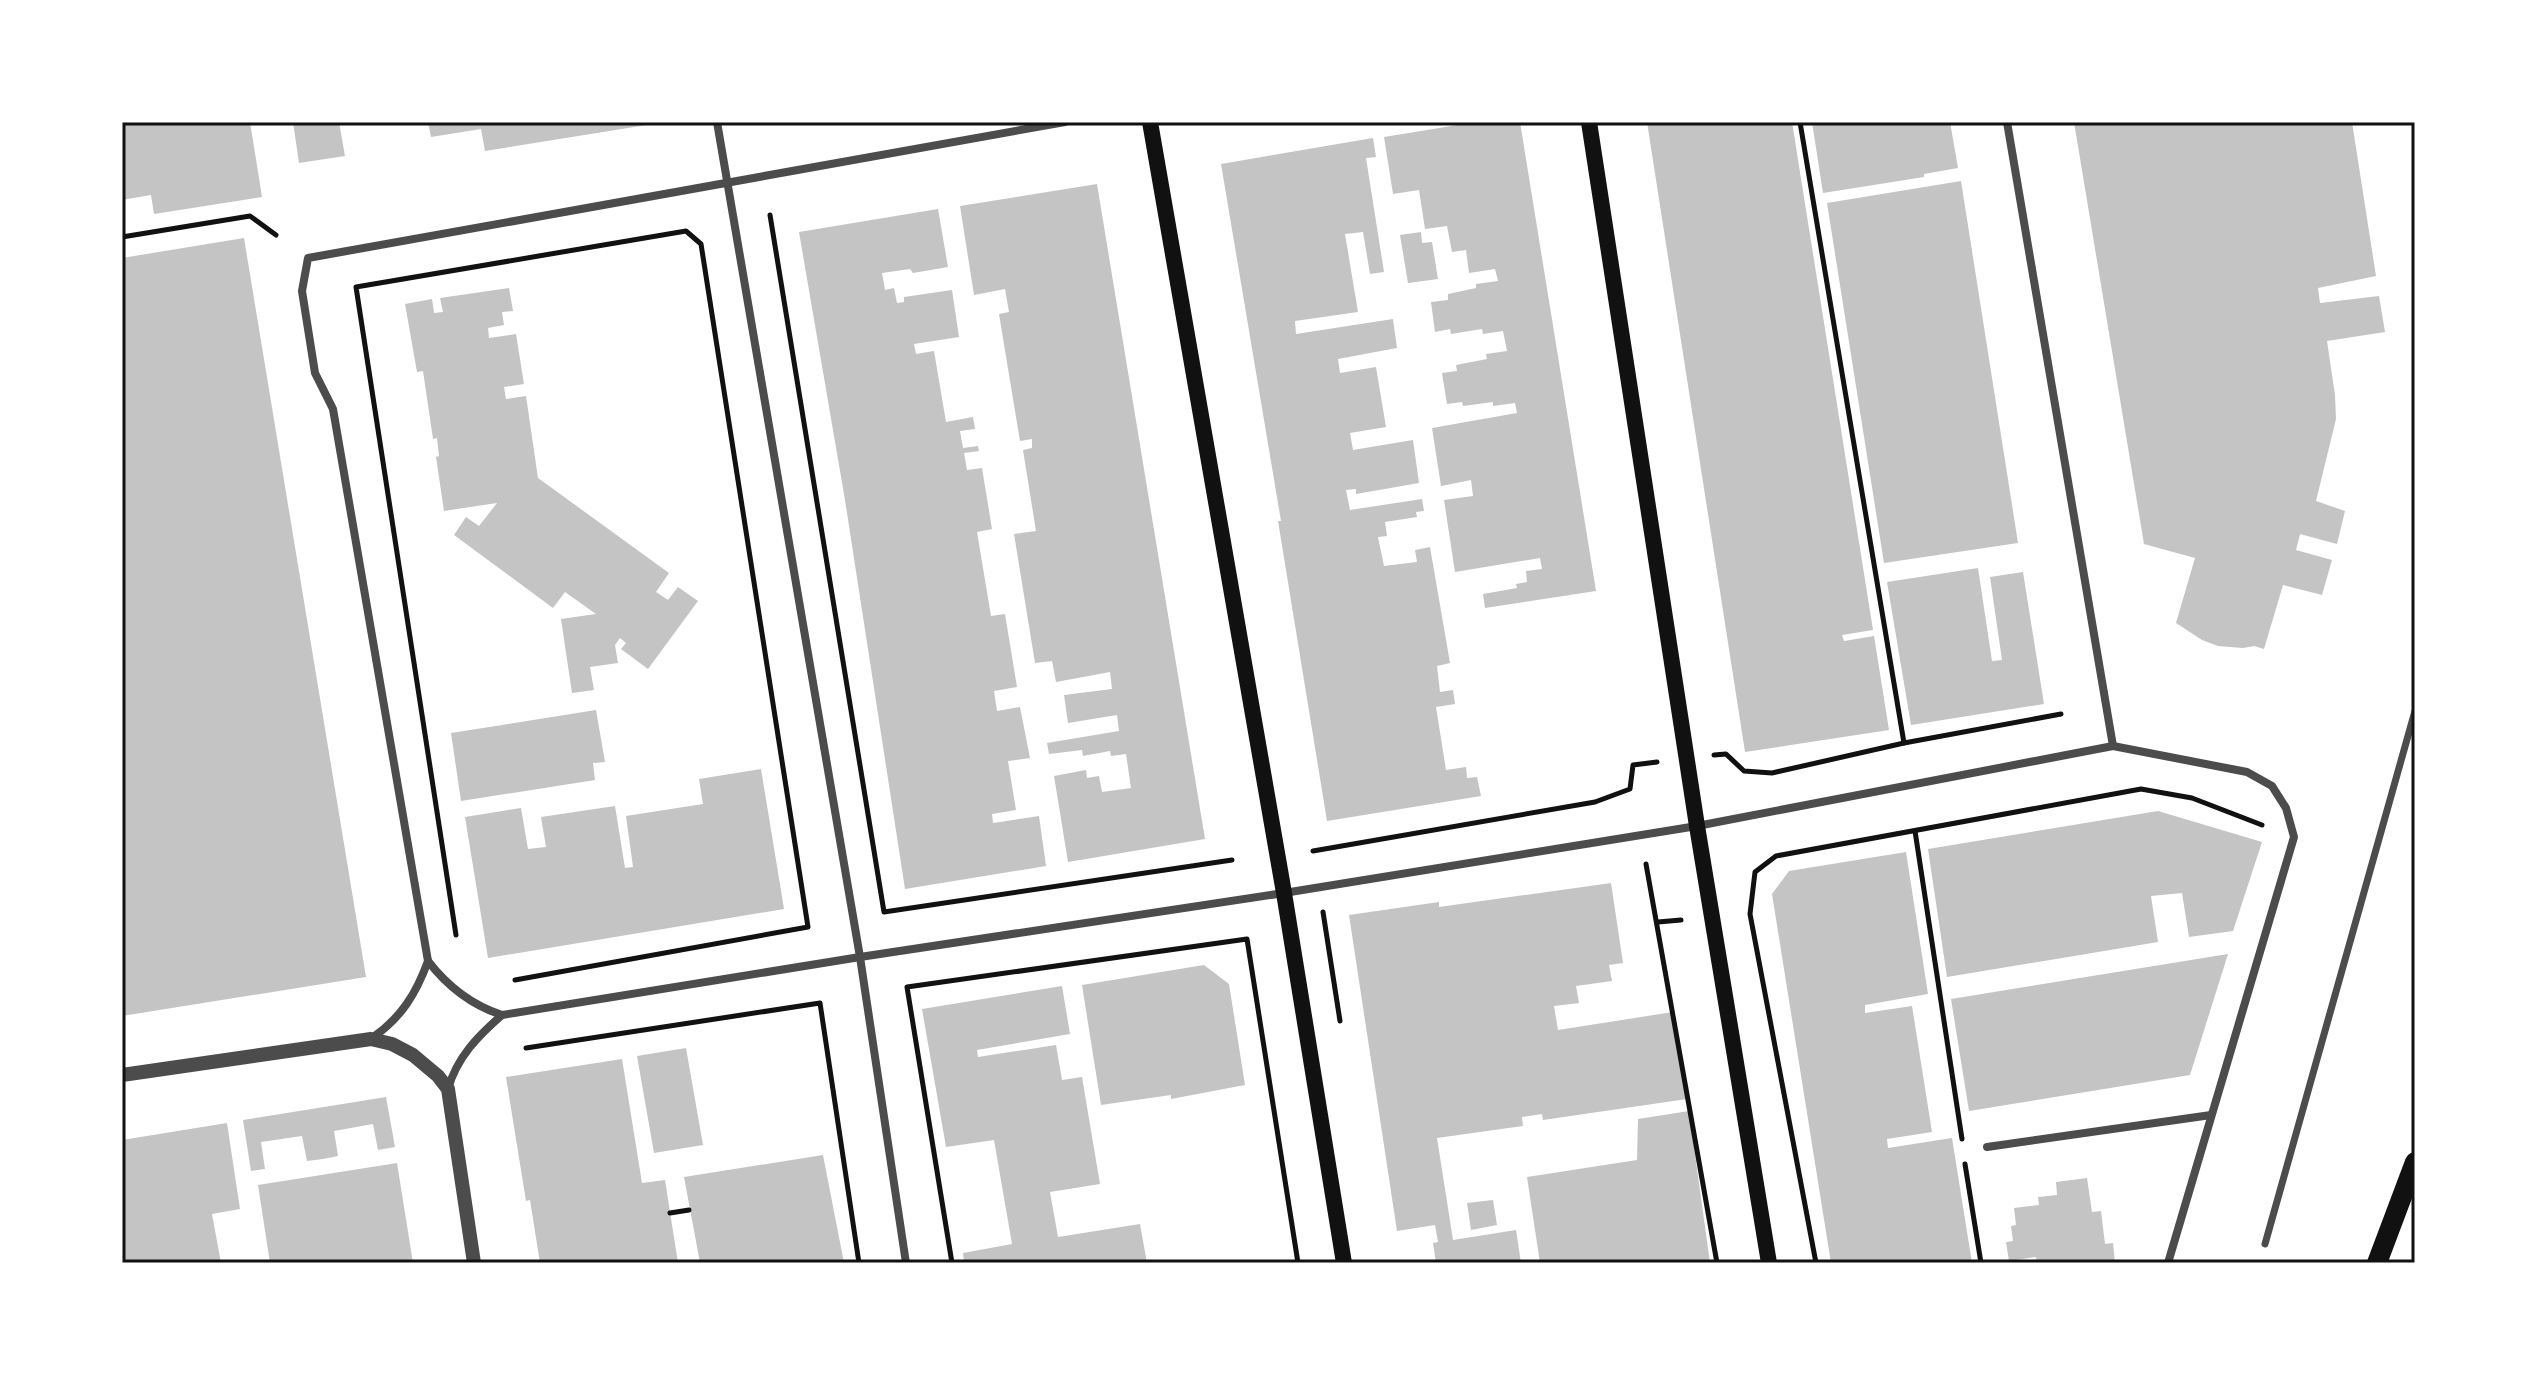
<svg xmlns="http://www.w3.org/2000/svg" width="2537" height="1385" font-family="Lato,sans-serif">
<style>
.building{fill:#c4c4c4}
.lines{fill:none;stroke-linecap:round;stroke-linejoin:round}
.path{stroke:#111;stroke-width:5}
.pedestrian{stroke:#4c4c4c;stroke-width:7}
.minor{stroke:#4c4c4c;stroke-width:8}
.tertiary{stroke:#4c4c4c;stroke-width:14}
.secondary{stroke:#111;stroke-width:16}
.primary{stroke:#111;stroke-width:20}
.neatline{fill:none;stroke:#111;stroke-width:3}
</style>
<rect width="100%" height="100%" fill="#fff"/>
<g class="building">
<path d="M125 122H250L262 197 154 214 151 195 122 200V123Z"/>
<path d="M293 122H339L345 156 299 163Z"/>
<path d="M428 122H653V124L485 151 481 129 431 137Z"/>
<path d="M1476 122H1520L1596 591 1485 608 1483 594 1517 588 1516 584 1527 582 1526 571 1542 569 1540 558 1455 572 1444 500 1473 496 1471 480 1441 486 1432 428 1517 413 1515 403 1493 406V402L1463 406 1462 402 1447 404 1442 373 1457 371 1456 365 1487 359 1486 354 1507 351 1503 331 1483 334 1482 329 1451 334 1450 329 1435 332 1431 302 1448 300V294L1476 288V284L1498 281 1495 269 1469 273 1466 250 1452 252 1447 226 1425 229 1419 190 1393 194 1384 137Z"/>
<path d="M1647 122H1792L1873 630 1842 635 1844 641 1874 636 1889 730 1745 752Z"/>
<path d="M1812 122H1950L1958 168 1924 174V177L1823 193Z"/>
<path d="M2074 122H2352L2376 276 2318 288 2320 303 2379 296 2385 332 2327 341 2335 395 2336 419 2316 501 2345 511 2337 544 2300 534 2296 550 2332 560 2322 595 2283 585 2264 649 2254 646 2243 648 2218 646 2202 640 2176 623 2195 558 2144 544Z"/>
<path d="M1373 138 1376 157 1366 158 1384 272 1370 274 1363 232 1345 234 1358 312 1295 321 1296 334 1393 319 1397 348 1338 359 1340 373 1376 367 1386 427 1350 433 1353 450 1413 440 1419 483 1356 494V489L1346 490 1350 510 1422 499 1424 511 1416 512 1417 517 1385 522 1387 536 1378 537 1384 566 1417 562 1415 550 1430 547 1450 663 1437 666 1440 692 1453 690 1455 704 1436 707 1446 770 1466 767 1467 778 1477 777 1481 796 1327 821 1278 521H1281L1221 164Z"/>
<path d="M1961 181 2018 543 1884 563 1827 203Z"/>
<path d="M1097 184 1205 839 1068 862 1054 776 1086 770 1087 778 1099 776 1102 792 1131 788 1126 754 1111 756 1110 751 1083 756 1082 750 1049 754 1047 743 1119 731 1117 715 1068 723 1064 695 1112 689 1110 672 1056 682 1052 661 1035 663 1014 534 1036 531 1023 450 1032 448V439L1020 441 999 314 1009 312 1005 289 974 295 960 206Z"/>
<path d="M938 209 948 267 913 273 910 269 882 273 885 290 894 288 897 303 904 302V297L952 290 959 337 914 344 916 354 934 351 946 422 973 417 975 429 960 431 963 448 978 446 979 451 964 453 967 470 982 468 992 529 977 532 991 616 1005 614 1017 687 994 691 997 711 1020 707 1030 758 1008 761 1016 810 992 814 993 823 1039 816 1046 866 905 889 845 500 799 232Z"/>
<path d="M1421 232 1422 243 1432 242 1438 279 1408 283 1400 235Z"/>
<path d="M244 238 366 977 122 1016V258Z"/>
<path d="M509 288 513 311 502 312 504 325 488 328 489 338 516 334 524 384 504 387 506 399 526 396 538 478 669 573 656 592 668 600 678 587 698 601 648 669 621 649 626 643 620 638 615 645 618 663 590 667 594 690 572 693 561 619 596 614 565 592 553 608 454 535 466 517 479 526 497 503 444 511 436 457 439 456 437 438 433 439 423 371 417 372 405 304 432 299 434 313 443 312 440 298Z"/>
<path d="M1978 568 1992 661 2002 660 1990 577 2023 572 2044 704 1911 725 1887 582Z"/>
<path d="M596 710 605 762 593 763 595 780 461 801 451 733Z"/>
<path d="M761 769 784 909 488 958 465 817 521 808 528 849 546 847 541 817 615 806 625 868 633 867 626 816 703 804 699 779Z"/>
<path d="M2158 811 2262 842 2233 931 2189 937 2182 893 2151 896 2158 942 1947 977 1928 849Z"/>
<path d="M1906 852 1928 994 1865 1005V1013L1912 1006 1932 1132 1887 1139 1888 1148 1952 1138 1972 1263H1831L1772 894 1789 871Z"/>
<path d="M1611 883 1623 963 1609 965 1612 981 1576 986 1579 1003 1554 1006 1558 1030 1673 1012 1687 1099 1543 1120 1542 1114 1522 1117 1523 1126 1437 1138 1453 1240 1516 1230 1521 1263H1436L1433 1243 1438 1242 1435 1225 1397 1231 1349 915 1439 902V907Z"/>
<path d="M2228 954 2190 1075 1969 1111 1951 999Z"/>
<path d="M1204 965 1229 984 1245 1085 1171 1099V1095L1101 1105 1082 985Z"/>
<path d="M1062 986 1070 1034 977 1050 978 1057 1056 1045 1062 1080 1082 1077 1100 1184 1050 1192 1058 1237 1140 1224 1147 1263H964L963 1253 1012 1244 994 1140 946 1147 922 1009Z"/>
<path d="M686 1048 703 1145 654 1153 637 1056Z"/>
<path d="M622 1059 642 1183 665 1180 678 1263H540L530 1200 526 1201 506 1077Z"/>
<path d="M386 1097 395 1147 378 1150 373 1124 334 1131 338 1156 323 1159 307 1161 302 1136 261 1142 265 1169 251 1171 243 1120Z"/>
<path d="M1689 1111 1710 1263H1540L1527 1177 1637 1160 1638 1119Z"/>
<path d="M227 1123 240 1209 212 1214 221 1263H122V1140Z"/>
<path d="M823 1155 844 1263H700L684 1177Z"/>
<path d="M397 1163 413 1263H270L258 1185Z"/>
<path d="M2087 1178 2092 1212 2101 1211 2105 1244 2113 1243 2115 1263H2037L2036 1257 2009 1261 2006 1242 2013 1241 2011 1226 2016 1225 2014 1208 2039 1205 2038 1197 2057 1195 2056 1182Z"/>
<path d="M1493 1200 1497 1225 1471 1230 1467 1203Z"/>
</g>
<g class="lines">
<g class="path">
<path d="M1800 122 1904 743"/>
<path d="M770 215 884 912 1232 860"/>
<path d="M122 237 250 216 276 235"/>
<path d="M1714 755 1726 754 1744 771 1772 773 1904 743 2061 714"/>
<path d="M1915 831 1962 1139"/>
<path d="M1313 851 1595 802 1630 789 1633 765 1657 762"/>
<path d="M1646 864 1717 1263"/>
<path d="M1323 912 1340 1021"/>
<path d="M1658 922 1681 920"/>
<path d="M456 935 356 287 686 231 701 244 808 927 515 980"/>
<path d="M526 1048 820 1003 859 1263"/>
<path d="M1965 1164 1981 1263"/>
<path d="M670 1213 689 1210"/>
<path d="M952 1263 907 987 1247 939 1298 1263"/>
<path d="M1816 1263 1750 914 1755 872 1776 856 2141 789 2192 798 2262 825"/>
</g>
<path class="pedestrian" d="M2265 1244 2415 711"/>
<g class="minor">
<path d="M717 122 860 957 906 1263"/>
<path d="M2007 122 2113 746"/>
<path d="M502 1015C471 1005 448 987 428 961L333 409 315 373 302 291 308 258 1065 122"/>
<path d="M372 1038C401 1018 416 994 428 961"/>
<path d="M448 1089C457 1057 478 1036 502 1015L860 957 1284 893 1697 826 2113 746 2247 772 2272 786 2286 808 2294 837 2168 1263"/>
<path d="M1987 1147 2211 1115"/>
</g>
<path class="tertiary" d="M122 1075 371 1039 392 1044 413 1055 438 1076 448 1089 474 1263"/>
<g class="secondary">
<path d="M1150 122 1284 893 1344 1263"/>
<path d="M1589 122 1697 826 1769 1263"/>
</g>
<path class="primary" d="M2377 1263 2415 1162"/>
</g>
<rect width="2537" height="1385" fill="none" stroke="#ffffff" stroke-width="248"/>
<rect x="124" y="124" width="2289" height="1137" class="neatline"/>
</svg>
